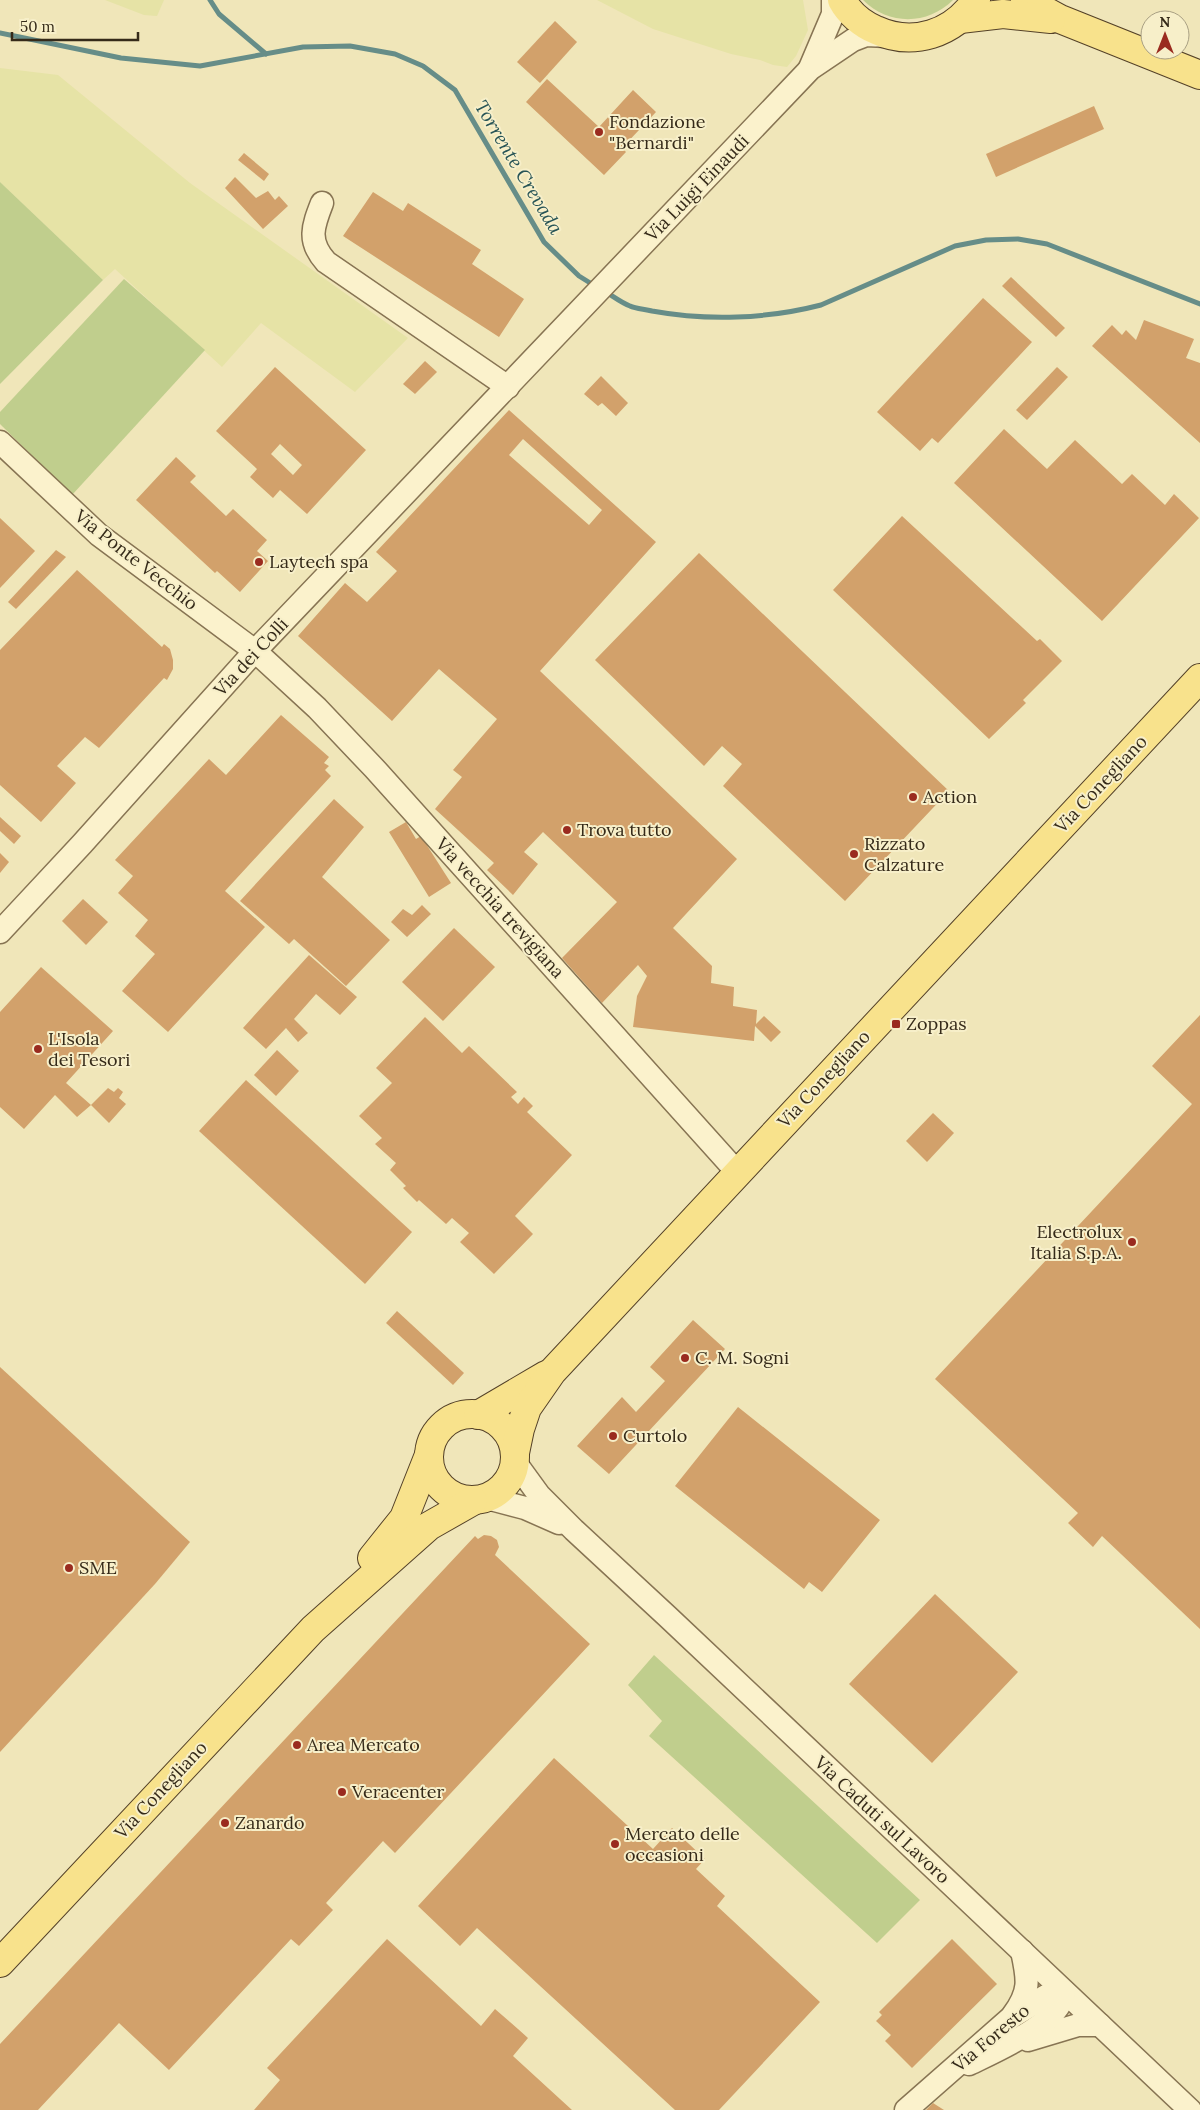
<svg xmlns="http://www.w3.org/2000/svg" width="1200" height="2110" font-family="Lora,serif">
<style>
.farmland{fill:#e6e3a6}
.green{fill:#c0ce8d}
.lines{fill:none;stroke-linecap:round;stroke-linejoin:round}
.stream{stroke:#668d88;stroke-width:5}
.building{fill:#d2a16b;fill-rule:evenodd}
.minor-casing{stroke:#877453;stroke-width:25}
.major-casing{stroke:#544128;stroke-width:30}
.minor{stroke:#fbf2cc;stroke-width:22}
.major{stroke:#f8e28c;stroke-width:28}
.poi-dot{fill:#9a2b1f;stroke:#f7efc9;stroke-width:2}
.labels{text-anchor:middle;stroke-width:4;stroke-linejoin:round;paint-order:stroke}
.poi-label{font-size:18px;fill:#352a19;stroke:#f7efc9;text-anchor:start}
.street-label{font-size:18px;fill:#352a19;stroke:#f7efc9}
.water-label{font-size:19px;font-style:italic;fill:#275456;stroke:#f7efc9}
</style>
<rect width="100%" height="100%" fill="#f0e6b9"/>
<g class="farmland">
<path d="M105 0H164L157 16 144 15Z"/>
<path d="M597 0H803L808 30 796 56 787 67 773 65 760 60 731 54 653 29Z"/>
<path d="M0 68 58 75 190 183 408 338 355 392 261 323 222 367 115 269 103 280 0 182Z"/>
</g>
<g class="green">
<path d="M863 0H953C928 25 889 26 863 0Z"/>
<path d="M0 182 103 280 0 384Z"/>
<path d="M124 279 205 350 72 495 0 424V412Z"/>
<path d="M654 1655 920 1900 877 1943 649 1736 662 1721 628 1685Z"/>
</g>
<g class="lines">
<g class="stream">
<path d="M210 0 219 14 266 54"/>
<path d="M0 33 121 58 200 66 303 47 350 46 395 54 423 66 455 90 544 242 579 276 595 286"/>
<path d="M606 292C614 297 622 303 630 306 636 309 645 309 652 311 707 321 767 319 821 305L955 246 986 240 1018 239 1047 244 1200 304"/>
</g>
</g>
<g class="building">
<path d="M555 21 577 42 540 83 517 62Z"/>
<path d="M547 79 599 127 633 90 656 112 622 148 626 152 604 175 526 102Z"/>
<path d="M1094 106 1104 129 996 177 986 154Z"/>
<path d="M244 153 269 174 264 181 238 160Z"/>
<path d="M235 177 256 198 268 191 275 200 279 196 288 206 263 229 225 188Z"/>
<path d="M373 192 403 211 408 203 481 250 472 264 524 299 499 337 343 236Z"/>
<path d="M1011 277 1065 328 1056 337 1002 286Z"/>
<path d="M983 298 1032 342 938 443 932 438 920 451 877 412Z"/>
<path d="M1144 320 1194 339 1186 358 1200 363V443L1092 346 1112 325 1122 335 1126 330 1136 340Z"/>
<path d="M425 361 437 372 415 394 403 384Z"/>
<path d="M275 367 366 450 307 514 280 490 273 498 250 477 257 469 216 431ZM280 444 302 465 293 475 271 454Z"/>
<path d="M1057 367 1068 377 1027 420 1016 410Z"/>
<path d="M601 376 628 403 616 416 602 403 598 406 584 394Z"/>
<path d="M509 410 656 542 540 671 737 859 673 928 712 966 711 983 734 987 733 1006 757 1010 756 1024 764 1016 781 1032 771 1042 755 1026 754 1041 633 1027 637 996 647 976 638 965 602 1003 562 958 617 902 543 832 524 852 538 864 513 895 487 870 494 863 435 809 462 777 453 770 497 719 439 669 392 721 298 636 345 583 367 602 397 571 376 552ZM523 439 602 510 589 525 509 455Z"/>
<path d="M1004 429 1047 469 1075 440 1122 484 1132 474 1165 505 1174 494 1199 518 1102 621 954 483Z"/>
<path d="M176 457 196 476 190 482 226 516 233 509 267 540 257 551 268 561 240 592 217 571 215 573 136 500Z"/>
<path d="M902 516 1037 641 1040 639 1062 661 1023 700 1026 703 989 739 833 590Z"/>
<path d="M0 518 35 551 0 588Z"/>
<path d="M56 550 66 557 16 609 8 602Z"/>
<path d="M699 553 949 791 845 901 723 786 742 764 722 746 704 766 595 660Z"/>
<path d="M77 570 162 647 164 644 170 649 173 660V669L167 680 164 678 99 748 85 737 57 766 76 783 41 822 0 785V650Z"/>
<path d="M281 715 329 757 324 763 329 766 325 770 331 776 225 891 265 927 168 1032 122 991 155 954 135 936 148 920 118 893 133 876 115 860 209 759 226 775Z"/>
<path d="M334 799 364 827 322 877 390 940 346 986 294 939 289 944 240 901Z"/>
<path d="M0 817 21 836 14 844 0 831Z"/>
<path d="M406 822 416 839 421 836 451 883 429 897 389 832Z"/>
<path d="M0 853 9 862 0 873Z"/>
<path d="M83 899 108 922 86 945 62 921Z"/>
<path d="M422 905 431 914 407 937 391 922 403 909 412 915Z"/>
<path d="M454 928 495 967 443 1021 402 982Z"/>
<path d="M309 955 357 997 340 1015 316 994 294 1019 308 1033 298 1042 286 1028 266 1049 243 1028Z"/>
<path d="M41 967 113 1031 66 1083 91 1105 77 1117 55 1095 24 1129 0 1107V1012Z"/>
<path d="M1200 1015V1629L1102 1536 1093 1547 1068 1523 1078 1513 935 1379 1192 1104 1152 1066Z"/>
<path d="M425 1017 462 1053 469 1046 517 1092 511 1097 518 1104 524 1097 533 1106 527 1112 572 1155 515 1216 533 1234 494 1274 460 1242 469 1233 452 1218 446 1224 419 1200 417 1202 403 1188 406 1186 390 1170 396 1163 375 1144 382 1138 359 1116 392 1083 376 1068Z"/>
<path d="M277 1050 299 1071 276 1096 254 1075Z"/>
<path d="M246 1080 412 1232 365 1284 199 1131Z"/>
<path d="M108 1088 114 1092 118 1088 123 1092 119 1098 126 1104 109 1123 91 1105Z"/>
<path d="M933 1113 954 1133 927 1162 906 1141Z"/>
<path d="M397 1311 464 1373 453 1385 386 1323Z"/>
<path d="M693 1320 725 1349 609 1474 577 1446 622 1397 636 1412 665 1381 650 1367Z"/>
<path d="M0 1367 190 1542 155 1584 0 1752Z"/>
<path d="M738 1407 880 1520 822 1592 809 1582 804 1589 675 1486Z"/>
<path d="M484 1535 491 1536 497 1540 499 1547 495 1555 590 1644 395 1853 383 1841 326 1903 333 1910 299 1946 291 1939 169 2070 119 2023 38 2110H0V2044L475 1536 478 1539Z"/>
<path d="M935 1594 1018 1672 932 1763 849 1684Z"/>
<path d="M554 1758 653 1849 672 1828 705 1859 696 1869 725 1896 717 1906 820 2002 719 2110H675L477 1928 460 1946 418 1906Z"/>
<path d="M387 1939 481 2026 495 2009 518 2029 528 2038 513 2056 572 2110H254L280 2080 267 2068Z"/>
<path d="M952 1939 997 1984 912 2068 885 2041 891 2035 876 2021 882 2015 879 2012Z"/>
<path d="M933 2103 944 2110H926Z"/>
</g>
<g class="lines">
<defs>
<g id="minor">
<path d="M810 68 833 14V0"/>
<path d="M322 203C313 226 307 241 326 262L508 387"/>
<path d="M0 442 99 535 255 651 317 708 374 768 737 1172"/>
<path d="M0 932 82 844 255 651 810 69 853 40 866 35 888 36"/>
<path d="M515 1462 539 1495 574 1530 668 1617 1190 2110"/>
<path d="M487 1498 525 1508 559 1523"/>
<path d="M1013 2015C1031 1991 1028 1979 1022 1951"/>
<path d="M1028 2040 1078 2025H1100"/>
<path d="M969 2064C995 2051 1062 2023 1064 1992"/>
<path d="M906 2110 1013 2016 1046 1996 1064 1992"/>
</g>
<g id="major">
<path d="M842 0C849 13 862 24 876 30 913 47 953 34 976 0"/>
<path d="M1025 0 1060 19 1200 75"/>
<path d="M960 19 1003 14 1051 19"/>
<circle cx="472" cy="1457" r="43"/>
<path d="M478 1415 546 1375"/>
<path d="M515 1453 520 1429 527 1408 552 1372 1200 678"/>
<path d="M372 1558 404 1518 429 1455"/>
<path d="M0 1963 313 1629 429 1526 473 1501"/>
</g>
</defs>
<use href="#minor" class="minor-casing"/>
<use href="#major" class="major-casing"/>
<use href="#minor" class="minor"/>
<use href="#major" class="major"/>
</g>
<g class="poi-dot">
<circle cx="599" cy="132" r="5"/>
<circle cx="259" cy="562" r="5"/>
<circle cx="913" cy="797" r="5"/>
<circle cx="567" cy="830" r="5"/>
<circle cx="854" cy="854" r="5"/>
<rect x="891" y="1019" width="10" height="10" rx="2.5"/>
<circle cx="38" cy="1049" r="5"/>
<circle cx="1132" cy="1242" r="5"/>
<circle cx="685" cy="1358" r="5"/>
<circle cx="613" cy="1436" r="5"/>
<circle cx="69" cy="1568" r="5"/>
<circle cx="297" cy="1745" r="5"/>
<circle cx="342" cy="1792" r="5"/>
<circle cx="225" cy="1823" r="5"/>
<circle cx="615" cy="1844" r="5"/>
</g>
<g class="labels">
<g class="poi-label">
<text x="609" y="128">Fondazione<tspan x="609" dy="21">"Bernardi"</tspan></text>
<text x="269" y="568">Laytech spa</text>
<text x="923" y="803">Action</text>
<text x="577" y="836">Trova tutto</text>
<text x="864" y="850">Rizzato<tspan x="864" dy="21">Calzature</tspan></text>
<text x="906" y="1030">Zoppas</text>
<text x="48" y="1045">L'Isola<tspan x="48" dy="21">dei Tesori</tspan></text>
<text x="1122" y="1238" text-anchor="end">Electrolux<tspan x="1122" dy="21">Italia S.p.A.</tspan></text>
<text x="695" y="1364">C. M. Sogni</text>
<text x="623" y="1442">Curtolo</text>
<text x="79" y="1574">SME</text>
<text x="307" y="1751">Area Mercato</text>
<text x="352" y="1798">Veracenter</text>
<text x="235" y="1829">Zanardo</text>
<text x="625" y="1840">Mercato delle<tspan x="625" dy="21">occasioni</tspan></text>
</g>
<g class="street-label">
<text transform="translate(697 188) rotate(-46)" y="6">Via Luigi Einaudi</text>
<text transform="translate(136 560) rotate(38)" y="6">Via Ponte Vecchio</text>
<text transform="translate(251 657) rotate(-47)" y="6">Via dei Colli</text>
<text transform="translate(1101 784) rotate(-47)" y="6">Via Conegliano</text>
<text transform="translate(500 908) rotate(48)" y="6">Via vecchia trevigiana</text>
<text transform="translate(824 1079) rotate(-47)" y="6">Via Conegliano</text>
<text transform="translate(161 1790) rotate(-47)" y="6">Via Conegliano</text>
<text transform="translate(882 1820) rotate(43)" y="6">Via Caduti sul Lavoro</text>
<text transform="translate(991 2038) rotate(-40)" y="6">Via Foresto</text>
</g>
<g class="water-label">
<text transform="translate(519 167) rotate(59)" y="7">Torrente Crevada</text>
</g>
</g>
<g transform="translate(1165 35)"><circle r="24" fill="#f7efc9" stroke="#a9a083"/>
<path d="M0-4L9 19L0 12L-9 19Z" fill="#9a2b1f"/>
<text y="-8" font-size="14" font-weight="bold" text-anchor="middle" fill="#352a19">N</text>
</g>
<path d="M12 32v8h126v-8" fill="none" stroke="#352a19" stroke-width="2.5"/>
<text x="20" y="32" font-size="15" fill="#352a19" stroke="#f7efc9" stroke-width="4" paint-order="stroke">50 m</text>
</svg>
